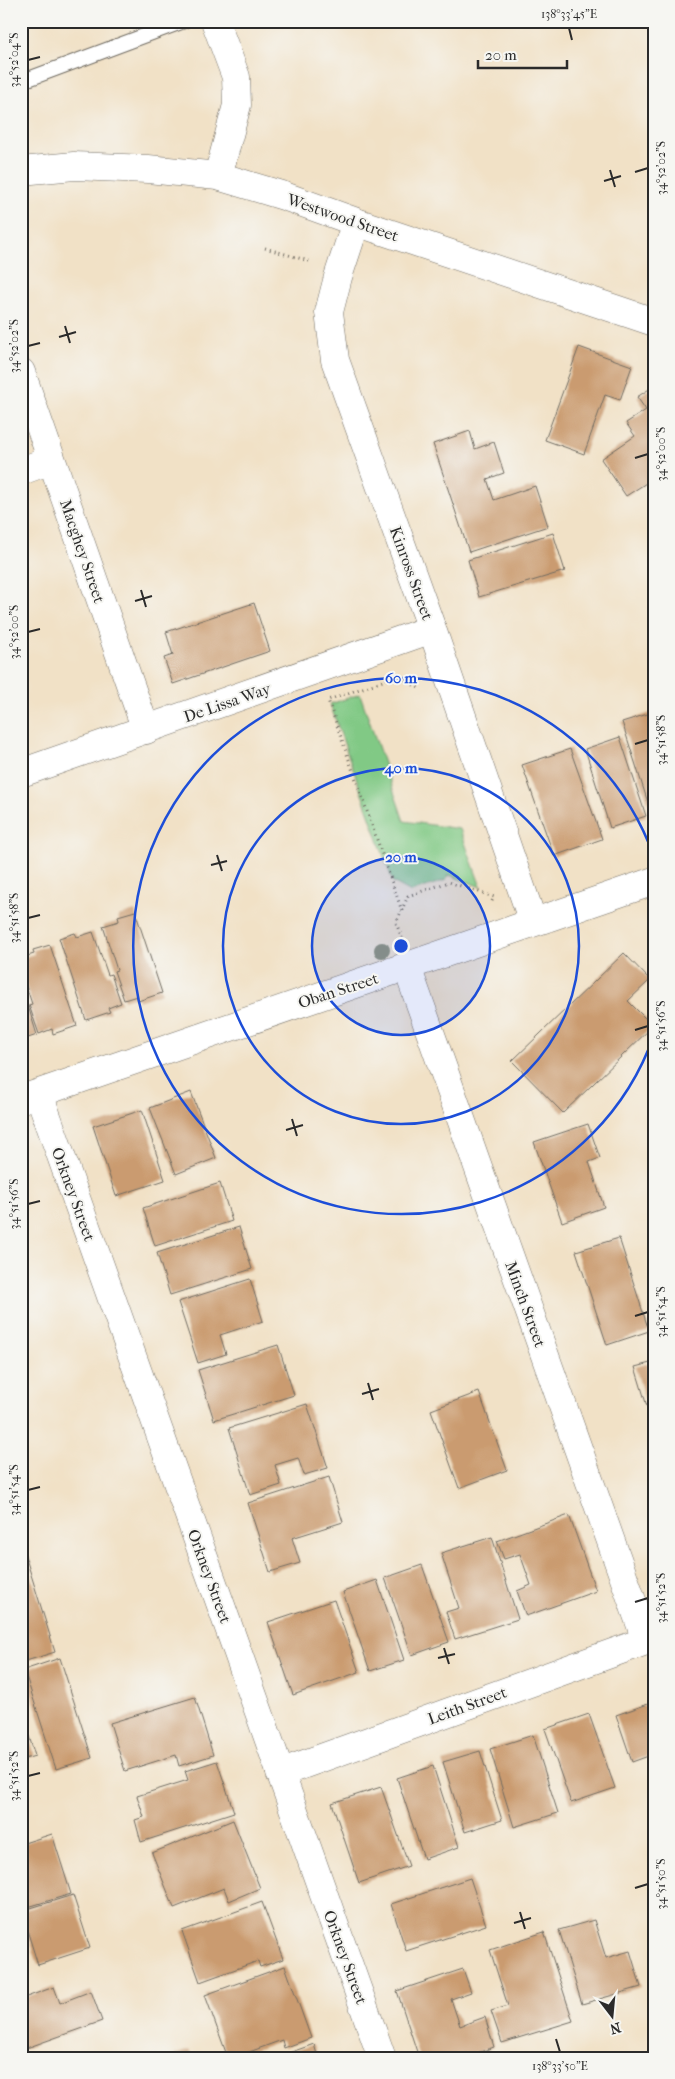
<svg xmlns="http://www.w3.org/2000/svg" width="675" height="2079" font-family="'IM FELL French Canon',serif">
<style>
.green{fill:#81c985;stroke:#567a58}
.building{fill:#ca9b70}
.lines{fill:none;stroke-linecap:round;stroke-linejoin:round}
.lane-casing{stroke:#706b61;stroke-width:16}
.street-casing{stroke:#706b61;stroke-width:29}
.path{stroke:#706b61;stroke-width:3;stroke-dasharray:1 4;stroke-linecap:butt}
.lane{stroke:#fff;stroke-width:14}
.street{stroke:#fff;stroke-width:28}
.tree{fill:#929780}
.ticks{fill:none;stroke:#2b2b2b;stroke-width:2}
.ring{fill:none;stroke:#1d4ed8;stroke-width:2.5}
.labels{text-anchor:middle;stroke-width:4;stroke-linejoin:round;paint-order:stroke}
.street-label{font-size:16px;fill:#2b2b2b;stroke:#f6f6f2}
.centre{fill:#1d4ed8;stroke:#f6f6f2;stroke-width:2.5}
.ring-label{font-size:15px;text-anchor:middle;font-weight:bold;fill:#1d4ed8;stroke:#f6f6f2;stroke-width:4;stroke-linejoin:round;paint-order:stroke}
.neatline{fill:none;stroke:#2b2b2b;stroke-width:2}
.ticks-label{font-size:12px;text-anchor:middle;fill:#2b2b2b}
</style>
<rect width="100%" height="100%" fill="#f6f6f2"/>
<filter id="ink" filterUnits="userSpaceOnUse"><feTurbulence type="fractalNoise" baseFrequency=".02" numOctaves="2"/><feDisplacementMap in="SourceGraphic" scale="10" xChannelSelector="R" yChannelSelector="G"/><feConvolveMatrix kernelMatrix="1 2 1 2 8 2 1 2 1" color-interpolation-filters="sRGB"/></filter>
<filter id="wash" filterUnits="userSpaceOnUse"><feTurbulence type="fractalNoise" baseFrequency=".0096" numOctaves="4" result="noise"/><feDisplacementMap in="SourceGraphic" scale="20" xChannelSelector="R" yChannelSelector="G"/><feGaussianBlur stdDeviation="1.12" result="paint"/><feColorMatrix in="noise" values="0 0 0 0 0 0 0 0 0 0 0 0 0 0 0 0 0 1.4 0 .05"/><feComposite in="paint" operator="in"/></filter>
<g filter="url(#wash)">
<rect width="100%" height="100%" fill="#f1e1c6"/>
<path class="green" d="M360 694 404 821 460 829 481 887 449 875 446 880 411 892 393 882 330 704Z"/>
<g id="blocks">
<g class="building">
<path d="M579 347 632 366 620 400 605 395 584 454 545 440Z"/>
<path d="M654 386V478L626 496 601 459 635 436 626 423 646 410 637 397Z"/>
<path d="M470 431 475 449 494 442 504 473 487 479 494 500 535 486 548 526 469 552 433 444Z"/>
<path d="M553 533 565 571 479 597 468 560Z"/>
<path d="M254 603 270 651 173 684 164 658 173 655 166 632Z"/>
<path d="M654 712V815H652L622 722Z"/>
<path d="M620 737 646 816 610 828 585 749Z"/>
<path d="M570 749 602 839 554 856 522 765Z"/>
<path d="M135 911 162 993 138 1001 137 996 124 1000 114 971 117 970 103 926 119 921 118 916Z"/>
<path d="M93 932 108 975 111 974 121 1003 108 1008 110 1012 86 1020 59 938 75 933 77 937Z"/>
<path d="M50 945 77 1026 53 1034 52 1029 39 1034 29 1005 32 1004 21 971V958L34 954 33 950Z"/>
<path d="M624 953 650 980 628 1001 653 1026 563 1113 512 1061Z"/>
<path d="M21 999 24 1007 28 1006 37 1035 25 1039 26 1044 21 1046Z"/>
<path d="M191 1092 216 1158 176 1174 150 1108Z"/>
<path d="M142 1110 165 1180 116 1196 93 1126Z"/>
<path d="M588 1124 600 1158 589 1162 604 1207 562 1222 534 1142Z"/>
<path d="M220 1183 232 1221 155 1246 143 1208Z"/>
<path d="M239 1227 252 1269 170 1295 157 1253Z"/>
<path d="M619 1238 649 1331 607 1345 576 1251Z"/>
<path d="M250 1279 263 1321 220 1335 226 1354 198 1363 178 1302Z"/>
<path d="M278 1345 294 1395 214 1420 198 1370Z"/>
<path d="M654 1362V1426H653L635 1367Z"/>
<path d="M479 1392 507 1470 459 1488 431 1410Z"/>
<path d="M307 1404 328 1468 304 1475 298 1458 275 1465 281 1485 250 1495 229 1428Z"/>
<path d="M329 1477 343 1522 292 1538 300 1563 270 1572 248 1503Z"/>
<path d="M569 1515 596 1591 526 1616 517 1591 531 1585 520 1554 504 1559 497 1541Z"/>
<path d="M492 1537 518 1619 455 1639 446 1612 459 1608 441 1553Z"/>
<path d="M24 1552 55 1652 26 1661 21 1645V1553Z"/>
<path d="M422 1565 449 1642 412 1655 385 1578Z"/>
<path d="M377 1580 404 1660 370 1671 343 1592Z"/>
<path d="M334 1600 359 1672 293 1695 268 1622Z"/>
<path d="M60 1658 92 1758 56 1769 24 1670Z"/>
<path d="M195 1697 213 1755 179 1766 176 1755 125 1771 110 1723Z"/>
<path d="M654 1702V1754L632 1762 616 1715Z"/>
<path d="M589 1714 615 1788 571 1803 545 1729Z"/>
<path d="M26 1726 35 1756 21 1760V1727Z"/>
<path d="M533 1735 558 1813 514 1827 490 1749Z"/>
<path d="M480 1751 502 1820 465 1832 443 1762Z"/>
<path d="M217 1761 234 1812 141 1842 135 1820 144 1817 137 1796 188 1780 185 1771Z"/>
<path d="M433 1766 459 1847 424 1859 397 1778Z"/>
<path d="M381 1787 409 1866 359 1883 332 1803Z"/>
<path d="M233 1820 260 1888 229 1901 224 1888 174 1908 152 1853Z"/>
<path d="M52 1834 71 1894 21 1909V1844Z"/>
<path d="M470 1878 486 1925 406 1951 391 1904Z"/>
<path d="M73 1895 90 1948 38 1965 21 1911Z"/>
<path d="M262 1902 283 1959 260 1967 258 1961 200 1982 182 1931Z"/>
<path d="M594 1920 606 1958 630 1951 641 1987 582 2004 559 1930Z"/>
<path d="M544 1932 573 2021 502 2043 491 2011 508 2006 490 1950Z"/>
<path d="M285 1966 311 2038 284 2048 282 2040 233 2058H228L205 1995Z"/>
<path d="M463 1969 471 1992 451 1999 460 2026 485 2017 494 2047 463 2058H419L397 1991Z"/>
<path d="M54 1987 60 2003 91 1991 102 2021 21 2050V1999Z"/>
<path d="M314 2044 318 2058H287L286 2054Z"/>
<path d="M189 2050 192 2058H168V2057Z"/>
</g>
</g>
</g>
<g filter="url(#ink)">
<use href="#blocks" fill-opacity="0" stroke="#706b61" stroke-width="1"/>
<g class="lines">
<defs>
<path id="lane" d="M31 78 184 21"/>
<g id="street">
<path d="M215 21 236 77 237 105 218 176"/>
<path d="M21 171 74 166 148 169 218 176 284 196 356 222 654 322"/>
<path d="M356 222 338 277 329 312 335 360 432 629 533 922"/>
<path d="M21 372 146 730"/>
<path d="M21 471 51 460"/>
<path d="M21 773 432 629"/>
<path d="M407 967 646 1640"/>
<path d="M39 1094 382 2058"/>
<path d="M22 1099 654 881"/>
<path d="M280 1773 654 1638"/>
</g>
</defs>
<use href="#lane" class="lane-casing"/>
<use href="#street" class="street-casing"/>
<g class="path">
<path d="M265 248 312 262"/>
<path d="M402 911 328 700 397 676 419 688V686"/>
<path d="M402 938 396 923 408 896 449 882 494 897 491 903"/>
</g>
<use href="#lane" class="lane"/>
<use href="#street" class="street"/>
</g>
<circle class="tree" cx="382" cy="950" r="8"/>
</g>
<path class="ticks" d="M569 28 572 40M28 60 40 57M610 170 615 187M635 172 648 168M604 181 621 176M65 326 70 343M59 337 76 332M28 346 40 343M635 458 648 454M141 590 146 607M135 601 152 596M28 632 40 629M635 744 648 740M217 855 222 871M211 865 227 861M28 918 40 915M635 1030 648 1026M292 1119 297 1136M286 1130 303 1125M28 1204 40 1201M635 1316 648 1312M368 1383 373 1400M362 1394 379 1389M28 1490 40 1487M635 1602 648 1598M444 1648 449 1664M438 1658 455 1654M28 1776 40 1773M635 1888 648 1884M520 1912 525 1929M514 1923 531 1918M556 2039 560 2052"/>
<circle cx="401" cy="946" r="89" fill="#1d4ed8" fill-opacity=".12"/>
<g class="ring">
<circle cx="401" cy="946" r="89"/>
<circle cx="401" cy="946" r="178"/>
<path d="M654 1035A268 268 0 1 1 654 857"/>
</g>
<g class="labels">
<g class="street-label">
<text transform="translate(343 217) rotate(19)" y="6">Westwood Street</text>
<text transform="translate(83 551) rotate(71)" y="6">Macghey Street</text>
<text transform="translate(412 573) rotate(70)" y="6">Kinross Street</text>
<text transform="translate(227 702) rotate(-19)" y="6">De Lissa Way</text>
<text transform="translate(338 990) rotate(-18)" y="6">Oban Street</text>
<text transform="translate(74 1194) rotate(70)" y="6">Orkney Street</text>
<text transform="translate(526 1304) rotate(70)" y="6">Minch Street</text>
<text transform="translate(210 1576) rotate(70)" y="6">Orkney Street</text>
<text transform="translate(467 1705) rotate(-20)" y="6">Leith Street</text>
<text transform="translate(346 1957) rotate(70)" y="6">Orkney Street</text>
</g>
</g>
<circle cx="401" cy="946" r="8" class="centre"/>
<g class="ring-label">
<text x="401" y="683">60 m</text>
<text x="401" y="773">40 m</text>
<text x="401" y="862">20 m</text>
</g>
<rect width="675" height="2079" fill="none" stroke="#f6f6f2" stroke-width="55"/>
<g transform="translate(612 2016) rotate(164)" stroke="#f6f6f2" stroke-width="4" paint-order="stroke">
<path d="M0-4L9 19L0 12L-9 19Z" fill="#2b2b2b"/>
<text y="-8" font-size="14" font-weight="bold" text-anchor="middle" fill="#2b2b2b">N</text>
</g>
<path d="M478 60v8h89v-8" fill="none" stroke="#2b2b2b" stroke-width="2.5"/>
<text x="485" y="60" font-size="15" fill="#2b2b2b" stroke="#f6f6f2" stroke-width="4" paint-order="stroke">20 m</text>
<rect x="28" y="28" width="620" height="2024" class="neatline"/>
<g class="ticks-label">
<text x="569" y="18">138°33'45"E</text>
<text transform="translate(14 60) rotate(-90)" y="4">34°52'04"S</text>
<text transform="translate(661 168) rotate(-90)" y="4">34°52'02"S</text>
<text transform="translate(14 346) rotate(-90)" y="4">34°52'02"S</text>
<text transform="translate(661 454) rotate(-90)" y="4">34°52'00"S</text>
<text transform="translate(14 632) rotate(-90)" y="4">34°52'00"S</text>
<text transform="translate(661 740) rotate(-90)" y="4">34°51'58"S</text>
<text transform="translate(14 918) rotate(-90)" y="4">34°51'58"S</text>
<text transform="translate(661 1026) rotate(-90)" y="4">34°51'56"S</text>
<text transform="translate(14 1204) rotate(-90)" y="4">34°51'56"S</text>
<text transform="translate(661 1312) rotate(-90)" y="4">34°51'54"S</text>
<text transform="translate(14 1490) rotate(-90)" y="4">34°51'54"S</text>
<text transform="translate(661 1598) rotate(-90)" y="4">34°51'52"S</text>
<text transform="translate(14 1776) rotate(-90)" y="4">34°51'52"S</text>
<text transform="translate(661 1884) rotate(-90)" y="4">34°51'50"S</text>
<text x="560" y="2070">138°33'50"E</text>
</g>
</svg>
